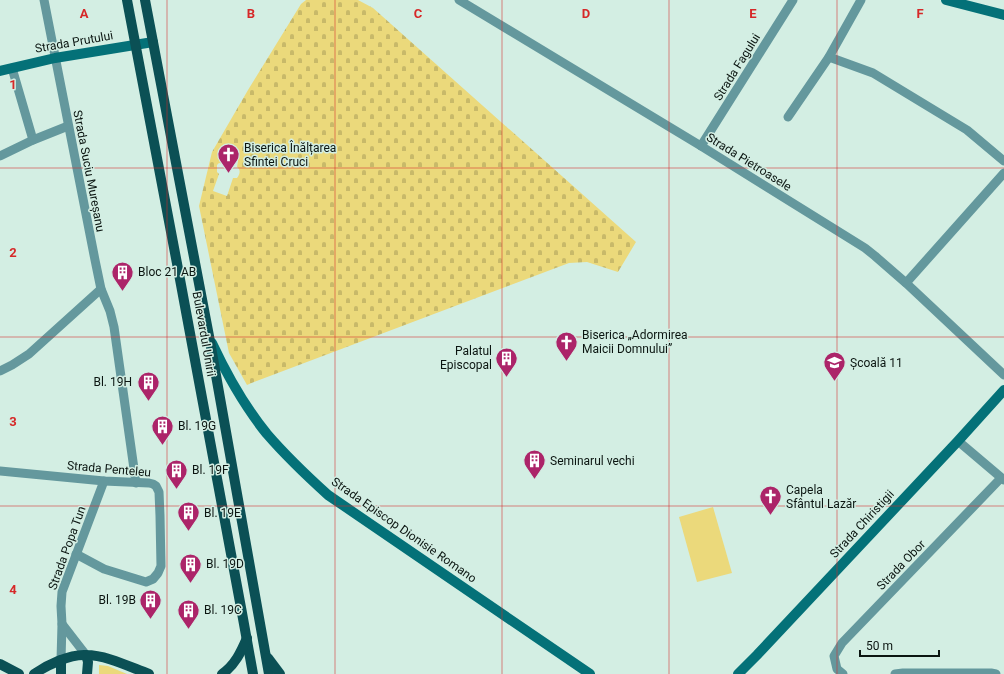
<svg xmlns="http://www.w3.org/2000/svg" width="1004" height="674" font-family="Roboto,sans-serif">
<style>
.grass{fill:#ebd97b}
.cemetery{fill:url(#cemetery-stones);fill-rule:evenodd}
.lines{fill:none;stroke-linecap:round;stroke-linejoin:round}
.street{stroke:#64989d;stroke-width:9}
.secondary{stroke:#047178;stroke-width:10}
.primary{stroke:#0b5055;stroke-width:10}
.grid{fill:none;stroke:#d62828;stroke-width:1;stroke-opacity:0.55}
.labels{text-anchor:middle;stroke-width:3;stroke-linejoin:round;paint-order:stroke}
.street-label{font-size:12px;fill:#0b1511;stroke:#d3eee3}
.poi-label{font-size:12px;fill:#0b1511;stroke:#d3eee3;text-anchor:start}
.grid-label{font-size:13px;text-anchor:middle;font-weight:bold;fill:#d62828;stroke:#d3eee3;stroke-width:3;stroke-linejoin:round;paint-order:stroke}
</style>
<defs>
<pattern id="cemetery-stones" width="16" height="16" patternUnits="userSpaceOnUse"><rect width="16" height="16" fill="#ebd97b"/><path d="M2 7V4a2 2 0 0 1 4 0v3zM10 15v-3a2 2 0 0 1 4 0v3z" fill="#c8b969"/></pattern>
</defs>
<rect width="100%" height="100%" fill="#d3eee3"/>
<g class="grass">
<path d="M713 507 732 573 697 582 679 517Z"/>
<path d="M99 665 108 666 127 674H99Z"/>
</g>
<path class="cemetery" d="M306 0H358L373 8 636 242 618 272 587 262 569 263 254 382 247 385 229 353 199 206 212 152 248 90 301 4ZM228 155H232L237 158 238 161 237 167C241 170 240 174 237 178H233L227 196 213 191 219 174 217 172V165L219 163 223 164Z"/>
<g class="lines">
<g class="street">
<path d="M44 0 95 260 101 289 110 311 114 327 136 483"/>
<path d="M459 0 701 146 865 248 875 256 906 283 1004 375"/>
<path d="M829 57 873 73 967 130 1004 161"/>
<path d="M12 68 33 140"/>
<path d="M788 117 829 57 861 0"/>
<path d="M701 146 793 0"/>
<path d="M0 156 33 140 68 126"/>
<path d="M906 283 1004 173"/>
<path d="M0 371 12 365 29 354 101 289"/>
<path d="M958 441 1004 480"/>
<path d="M0 471 104 481 149 483 153 484 156 486 159 492 160 516 161 566 158 573 153 579 146 582 104 569 76 554"/>
<path d="M62 624 86 655"/>
<path d="M61 660 62 624 61 606 62 592 104 481"/>
<path d="M843 674 837 669 834 656 842 643 1001 478"/>
<path d="M895 674 903 673H991L996 674"/>
</g>
<g class="secondary">
<path d="M946 0 1004 15"/>
<path d="M0 71 55 58 153 42"/>
<path d="M212 343C227 375 245 407 267 434 286 456 307 476 328 495L590 674"/>
<path d="M738 674 757 655 958 441 1004 390"/>
</g>
<g class="primary">
<path d="M127 0 179 274 242 613 253 674"/>
<path d="M145 0 209 336 269 674"/>
<path d="M86 655 88 662 87 674"/>
<path d="M268 658 280 674"/>
<path d="M61 660V674"/>
<path d="M0 664 19 674"/>
<path d="M34 674C47 665 70 654 86 655 106 655 130 667 149 674"/>
<path d="M222 674C235 665 241 652 247 638"/>
</g>
</g>
<path class="grid" d="M167 0V674M335 0V674M502 0V674M669 0V674M837 0V674M0 168H1004M0 337H1004M0 506H1004"/>
<defs>
<symbol id="church-pin" viewBox="-11 -11 22 30"><path d="M0 17L-7.5 6A9.5 9.5 0 1 1 7.5 6Z" fill="#ac2469" stroke="#d3eee3"/><path d="M-1.2-6h2.4v3.5h3.3v2.4h-3.3V6h-2.4V-.1h-3.3v-2.4h3.3Z" fill="#fff"/></symbol>
<symbol id="building-pin" viewBox="-11 -11 22 30"><path d="M0 17L-7.5 6A9.5 9.5 0 1 1 7.5 6Z" fill="#ac2469" stroke="#d3eee3"/><path d="M-4-6H4V6H1V3H-1V6H-4ZM-2.5-4.3h1.7v1.8h-1.7ZM.8-4.3h1.7v1.8H.8ZM-2.5-1h1.7V.8h-1.7ZM.8-1h1.7V.8H.8Z" fill="#fff"/></symbol>
<symbol id="school-pin" viewBox="-11 -11 22 30"><path d="M0 17L-7.5 6A9.5 9.5 0 1 1 7.5 6Z" fill="#ac2469" stroke="#d3eee3"/><path d="M0-5L7-2L0 1L-7-2ZM-4 1L0 2.5L4 1V4Q0 6-4 4Z" fill="#fff"/></symbol>
</defs>
<g fill-rule="evenodd">
<use href="#church-pin" x="216" y="142" width="25" height="34"/>
<use href="#building-pin" x="110" y="260" width="25" height="34"/>
<use href="#church-pin" x="554" y="330" width="25" height="34"/>
<use href="#building-pin" x="494" y="346" width="25" height="34"/>
<use href="#school-pin" x="822" y="350" width="25" height="34"/>
<use href="#building-pin" x="136" y="370" width="25" height="34"/>
<use href="#building-pin" x="150" y="414" width="25" height="34"/>
<use href="#building-pin" x="522" y="448" width="25" height="34"/>
<use href="#building-pin" x="164" y="458" width="25" height="34"/>
<use href="#church-pin" x="758" y="484" width="25" height="34"/>
<use href="#building-pin" x="176" y="500" width="25" height="34"/>
<use href="#building-pin" x="178" y="552" width="25" height="34"/>
<use href="#building-pin" x="138" y="588" width="25" height="34"/>
<use href="#building-pin" x="176" y="598" width="25" height="34"/>
</g>
<g class="labels">
<g class="street-label">
<text transform="translate(74 42) rotate(-10)" y="4">Strada Prutului</text>
<text transform="translate(737 67) rotate(-58)" y="4">Strada Fagului</text>
<text transform="translate(749 162) rotate(32)" y="4">Strada Pietroasele</text>
<text transform="translate(89 171) rotate(79)" y="4">Strada Suciu Mureșanu</text>
<text transform="translate(204 334) rotate(80)" y="4">Bulevardul Unirii</text>
<text transform="translate(109 469) rotate(5)" y="4">Strada Penteleu</text>
<text transform="translate(862 524) rotate(-47)" y="4">Strada Chiristigii</text>
<text transform="translate(404 530) rotate(35)" y="4">Strada Episcop Dionisie Romano</text>
<text transform="translate(67 548) rotate(-70)" y="4">Strada Popa Tun</text>
<text transform="translate(901 565) rotate(-46)" y="4">Strada Obor</text>
</g>
<g class="poi-label">
<text x="244" y="152">Biserica Înălțarea<tspan x="244" dy="14">Sfintei Cruci</tspan></text>
<text x="138" y="276">Bloc 21 AB</text>
<text x="582" y="339">Biserica „Adormirea<tspan x="582" dy="14">Maicii Domnului”</tspan></text>
<text x="492" y="355" text-anchor="end">Palatul<tspan x="492" dy="14">Episcopal</tspan></text>
<text x="850" y="367">Școală 11</text>
<text x="132" y="386" text-anchor="end">Bl. 19H</text>
<text x="178" y="430">Bl. 19G</text>
<text x="550" y="465">Seminarul vechi</text>
<text x="192" y="474">Bl. 19F</text>
<text x="786" y="494">Capela<tspan x="786" dy="14">Sfântul Lazăr</tspan></text>
<text x="204" y="517">Bl. 19E</text>
<text x="206" y="568">Bl. 19D</text>
<text x="136" y="604" text-anchor="end">Bl. 19B</text>
<text x="204" y="614">Bl. 19C</text>
</g>
</g>
<g class="grid-label">
<text x="84" y="18">A</text>
<text x="251" y="18">B</text>
<text x="418" y="18">C</text>
<text x="586" y="18">D</text>
<text x="753" y="18">E</text>
<text x="920" y="18">F</text>
<text x="13" y="89">1</text>
<text x="13" y="257">2</text>
<text x="13" y="426">3</text>
<text x="13" y="594">4</text>
</g>
<path d="M860 650v6h79v-6" fill="none" stroke="#0b1511" stroke-width="2"/>
<text x="866" y="650" font-size="12" fill="#0b1511" stroke="#d3eee3" stroke-width="3" paint-order="stroke">50 m</text>
</svg>
